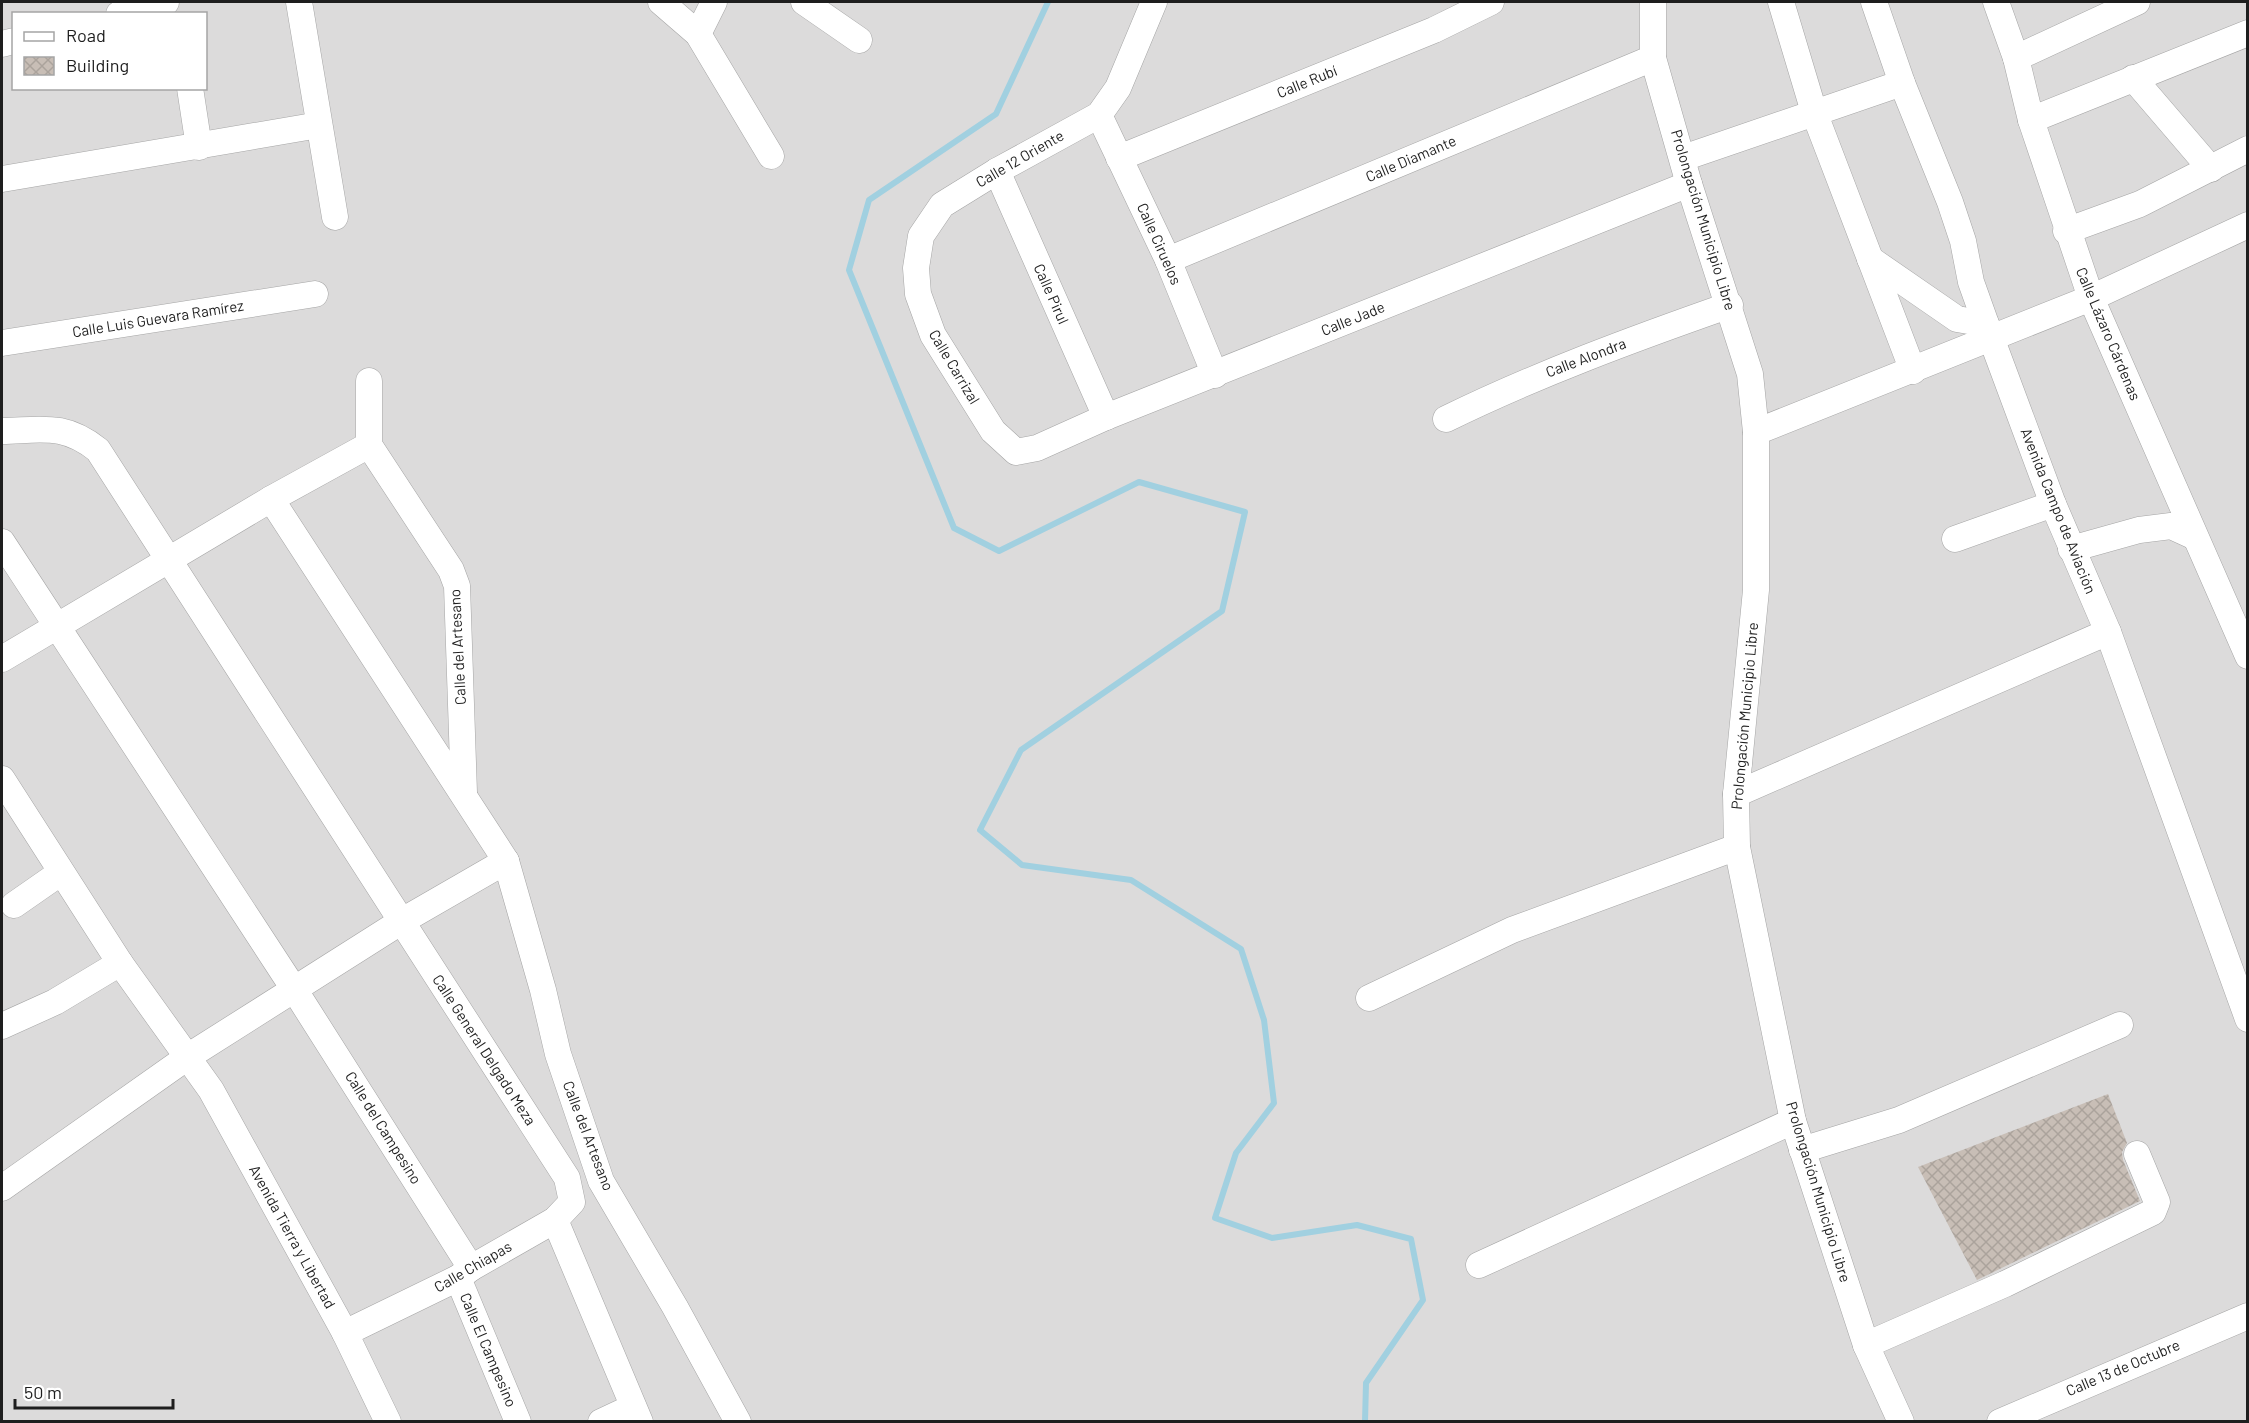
<svg xmlns="http://www.w3.org/2000/svg" width="2249" height="1423" font-family="Barlow,sans-serif">
<style>
.residential{fill:#dcdbdb;fill-rule:evenodd}
.lines{fill:none;stroke-linecap:round;stroke-linejoin:round}
.stream{stroke:#a1d0e0;stroke-width:6}
.building{fill:url(#building-cross-hatch)}
.minor-casing{stroke:#a5a5a5;stroke-width:27}
.minor{stroke:#fff;stroke-width:26}
.labels{text-anchor:middle;stroke-width:6;stroke-linejoin:round;paint-order:stroke}
.street-label{font-size:15px;fill:#1e1e1e;stroke:#fff}
</style>
<defs>
<pattern id="building-cross-hatch" width="8" height="8" patternUnits="userSpaceOnUse" patternTransform="scale(1.5)"><rect width="8" height="8" fill="#c8beb6"/><path d="M0 0l8 8M0 8l8-8" fill="none" stroke="#aba39c"/></pattern>
</defs>
<rect width="100%" height="100%" fill="#f0ece3"/>
<path class="residential" d="M2 2H2247V1421H2ZM14 14H206V88H14Z"/>
<g class="lines">
<path class="stream" d="M1048 2 996 114 869 200 849 270 954 528 999 551 1139 482 1245 512 1222 611 1021 750 980 830 1022 865 1131 880 1241 949 1264 1020 1274 1103 1236 1153 1215 1218 1272 1238 1357 1225 1411 1239 1423 1300 1366 1383 1365 1422"/>
</g>
<path class="building" d="M2108 1094 2127 1143 2122 1152 2123 1160 2140 1201 1977 1280 1918 1167Z"/>
<g class="lines">
<defs>
<g id="minor">
<path d="M299 2 335 217"/>
<path d="M661 2 698 34 771 156"/>
<path d="M804 2 859 40"/>
<path d="M1154 2 1118 88 1099 115 997 171 942 205 921 236 916 268 918 294 933 335 993 431 1016 452 1037 448 1106 417 1689 184"/>
<path d="M1653 2V58L1689 184 1750 374 1756 432V590L1736 794 1737 847 1793 1121 1866 1345 1901 1422"/>
<path d="M1781 2 1814 112 1913 371"/>
<path d="M1874 2 1902 83 1950 202 1963 241 1971 282 1986 324 2053 504 2108 632 2248 1019"/>
<path d="M1996 2 2016 58 2031 120 2091 298 2248 656"/>
<path d="M119 14 166 2"/>
<path d="M698 34 714 2"/>
<path d="M2 44 14 41"/>
<path d="M2016 58 2137 2"/>
<path d="M2133 78 2211 169"/>
<path d="M190 88 199 147"/>
<path d="M1099 115 1168 260 1215 375"/>
<path d="M2031 120 2248 33"/>
<path d="M1119 158 1434 30 1491 2"/>
<path d="M1683 158 1902 83"/>
<path d="M997 171 1106 417"/>
<path d="M2 179 319 125"/>
<path d="M2066 231 2140 204 2248 149"/>
<path d="M1870 259 1957 319 1986 324"/>
<path d="M1168 260 1653 58"/>
<path d="M2 343 315 294"/>
<path d="M369 381V445L451 570 457 586 464 793"/>
<path d="M1446 419C1538 374 1633 339 1730 305"/>
<path d="M2 431C43 430 64 423 98 450L567 1178 572 1202 555 1220 471 1268 458 1278 345 1333"/>
<path d="M1756 432 2091 298 2248 225"/>
<path d="M271 499 506 861 543 990 558 1054 601 1181 675 1307 738 1422"/>
<path d="M1955 539 2053 504"/>
<path d="M2 542 294 989 471 1268"/>
<path d="M2071 549 2139 530 2171 526 2195 537"/>
<path d="M2 659 271 499 369 445"/>
<path d="M2 779 120 963 211 1090 345 1333 388 1422"/>
<path d="M1736 794 2108 632"/>
<path d="M14 905 60 873"/>
<path d="M1369 998 1512 930 1737 847"/>
<path d="M2 1026 55 1002 120 963"/>
<path d="M1802 1150 1899 1120 2120 1025"/>
<path d="M2 1188 189 1056 402 921 506 861"/>
<path d="M555 1220 640 1422"/>
<path d="M1479 1265 1793 1121"/>
<path d="M458 1278 518 1422"/>
<path d="M1866 1345 2005 1284 2153 1212 2157 1202 2137 1154"/>
<path d="M601 1422 633 1407"/>
<path d="M2000 1422 2248 1316"/>
</g>
</defs>
<use href="#minor" class="minor-casing"/>
<use href="#minor" class="minor"/>
</g>
<g class="labels">
<g class="street-label">
<text transform="translate(1307 82) rotate(-22)" y="5">Calle Rubí</text>
<text transform="translate(1020 159) rotate(-30)" y="5">Calle 12 Oriente</text>
<text transform="translate(1411 159) rotate(-23)" y="5">Calle Diamante</text>
<text transform="translate(1703 220) rotate(73)" y="5">Prolongación Municipio Libre</text>
<text transform="translate(1159 244) rotate(66)" y="5">Calle Ciruelos</text>
<text transform="translate(1051 294) rotate(66)" y="5">Calle Pirul</text>
<text transform="translate(158 319) rotate(-9)" y="5">Calle Luis Guevara Ramírez</text>
<text transform="translate(1353 319) rotate(-22)" y="5">Calle Jade</text>
<text transform="translate(2108 334) rotate(67)" y="5">Calle Lázaro Cárdenas</text>
<text transform="translate(1586 358) rotate(-21)" y="5">Calle Alondra</text>
<text transform="translate(954 367) rotate(59)" y="5">Calle Carrizal</text>
<text transform="translate(2058 511) rotate(68)" y="5">Avenida Campo de Aviación</text>
<text transform="translate(458 647) rotate(-93)" y="5">Calle del Artesano</text>
<text transform="translate(1745 716) rotate(-85)" y="5">Prolongación Municipio Libre</text>
<text transform="translate(484 1050) rotate(57)" y="5">Calle General Delgado Meza</text>
<text transform="translate(383 1128) rotate(58)" y="5">Calle del Campesino</text>
<text transform="translate(588 1136) rotate(69)" y="5">Calle del Artesano</text>
<text transform="translate(1818 1192) rotate(73)" y="5">Prolongación Municipio Libre</text>
<text transform="translate(292 1237) rotate(61)" y="5">Avenida Tierra y Libertad</text>
<text transform="translate(473 1267) rotate(-30)" y="5">Calle Chiapas</text>
<text transform="translate(488 1350) rotate(67)" y="5">Calle El Campesino</text>
<text transform="translate(2123 1368) rotate(-23)" y="5">Calle 13 de Octubre</text>
</g>
</g>
<rect width="2249" height="1423" fill="none" stroke="#1e1e1e" stroke-width="6"/>
<rect x="12" y="12" width="195" height="78" fill="#ffffff" stroke="#a5a5a5" stroke-width="1.5"/>
<rect x="24" y="32" width="30" height="9" fill="#ffffff" stroke="#a5a5a5" stroke-width="1.5"/>
<text x="66" y="42" font-size="18" fill="#1e1e1e">Road</text>
<rect x="24" y="57" width="30" height="18" fill="url(#building-cross-hatch)" stroke="#a5a5a5" stroke-width="1.5"/>
<text x="66" y="72" font-size="18" fill="#1e1e1e">Building</text>
<path d="M15 1399v9h158v-9" fill="none" stroke="#1e1e1e" stroke-width="3"/>
<text x="24" y="1399" font-size="18" fill="#1e1e1e" stroke="#ffffff" stroke-width="4.5" paint-order="stroke">50 m</text>
</svg>
